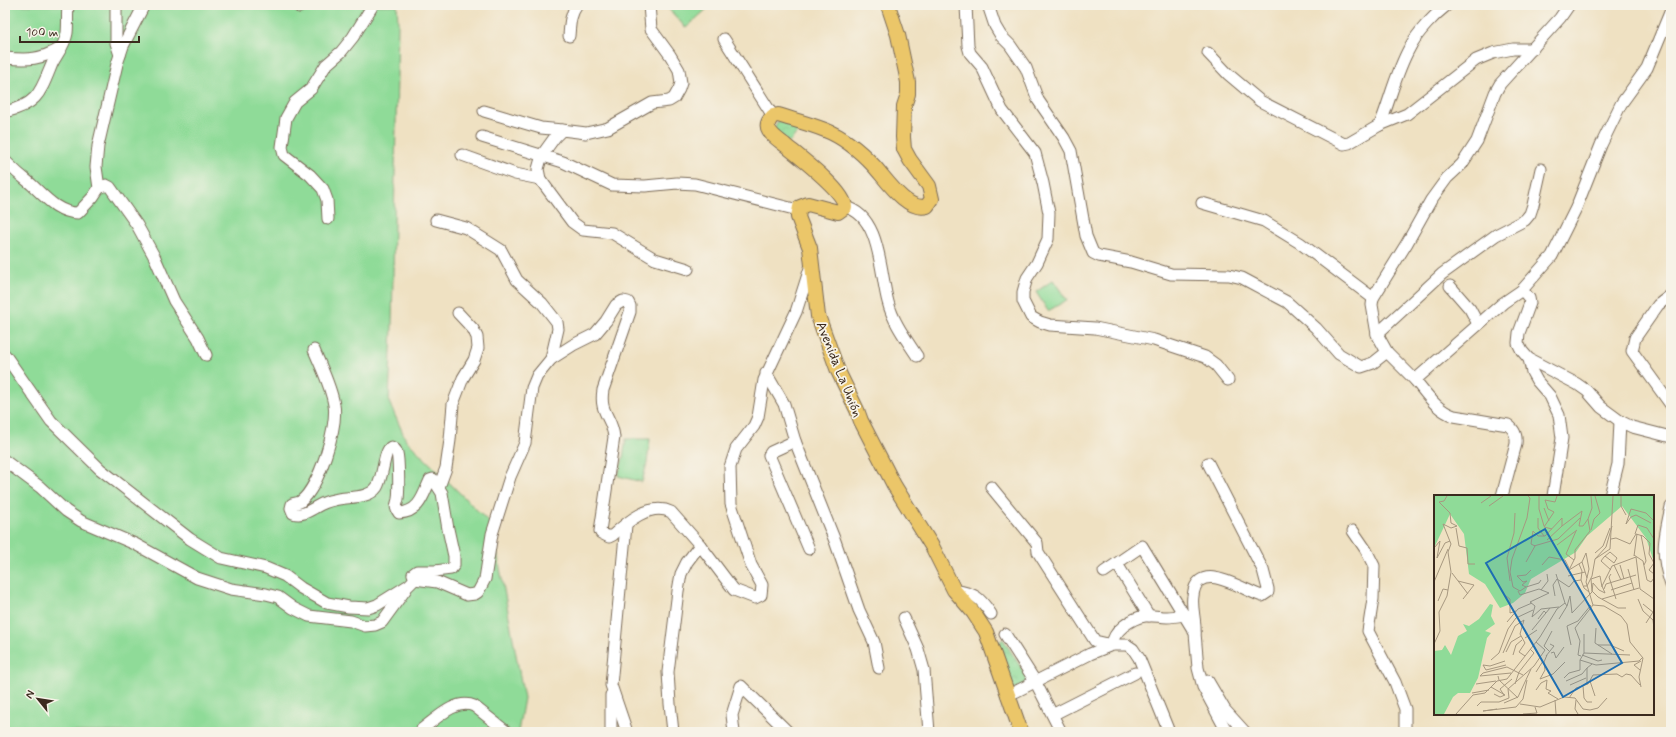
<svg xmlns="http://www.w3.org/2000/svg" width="1676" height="737" font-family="Mynerve,sans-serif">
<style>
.grass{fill:#8fdb98;stroke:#65825b}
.park{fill:url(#park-crowns);stroke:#65825b}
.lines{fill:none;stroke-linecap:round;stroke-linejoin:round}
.minor-casing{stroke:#7a6a57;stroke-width:13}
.major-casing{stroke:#7a6a57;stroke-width:16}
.minor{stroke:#fff;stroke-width:11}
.major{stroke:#ebc669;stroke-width:14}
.labels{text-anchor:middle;stroke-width:3.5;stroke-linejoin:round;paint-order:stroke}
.street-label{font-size:14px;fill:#3b2a1e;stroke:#f7f3e8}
.inset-road{fill:none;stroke:#a79880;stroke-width:1}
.view{fill:#1f6fb2;fill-opacity:0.15;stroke:#1f6fb2;stroke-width:2}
.inset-edge{fill:none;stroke:#3b2a1e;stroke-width:2}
</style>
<defs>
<pattern id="park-crowns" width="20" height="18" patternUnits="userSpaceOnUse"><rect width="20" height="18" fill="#8fdb98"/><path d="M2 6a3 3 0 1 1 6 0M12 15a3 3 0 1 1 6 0" fill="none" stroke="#7cbc83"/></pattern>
</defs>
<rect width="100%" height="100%" fill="#f7f3e8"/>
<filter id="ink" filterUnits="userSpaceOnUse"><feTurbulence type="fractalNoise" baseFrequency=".025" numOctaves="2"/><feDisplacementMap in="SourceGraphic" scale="8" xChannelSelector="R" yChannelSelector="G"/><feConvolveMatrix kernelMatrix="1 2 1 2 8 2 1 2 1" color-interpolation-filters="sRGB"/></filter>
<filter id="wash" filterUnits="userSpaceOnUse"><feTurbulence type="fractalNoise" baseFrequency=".012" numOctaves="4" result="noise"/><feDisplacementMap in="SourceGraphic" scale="16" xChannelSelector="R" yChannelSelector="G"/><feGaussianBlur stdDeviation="0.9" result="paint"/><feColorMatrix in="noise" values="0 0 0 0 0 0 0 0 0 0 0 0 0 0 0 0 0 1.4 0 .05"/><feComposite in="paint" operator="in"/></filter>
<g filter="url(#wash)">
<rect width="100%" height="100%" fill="#efe1c2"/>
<g class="grass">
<path d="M5 5H397L398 23 392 325 389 402 406 440 492 525 524 698 518 732H5Z"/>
<path d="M671 5H711L686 28 668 8Z"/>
<path d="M1053 280 1067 300 1048 311 1036 292Z"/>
<path d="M626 439H650L647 463 642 482 618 476 623 458Z"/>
</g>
<g class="park">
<path d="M781 121 799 130 789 143 774 129 777 122Z"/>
<path d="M1003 639 1030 682 1008 692 995 645Z"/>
</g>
</g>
<g filter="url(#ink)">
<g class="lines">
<defs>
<g id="minor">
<path d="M116 5V43L120 55"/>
<path d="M649 5 651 29 670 55 679 70 681 83 679 89 674 98 669 101 652 103 608 128 586 133 562 130 555 137 542 155 538 169 540 179 572 222 583 230 612 233 655 259 688 269"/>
<path d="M966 5 968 46 970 53 982 67 1002 110 1035 153 1043 183 1049 213 1048 239 1037 263 1027 278 1023 292V301L1031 317 1040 322 1050 325 1095 328 1154 340 1205 357 1216 365 1228 380"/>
<path d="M988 5 995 26 1001 36 1010 45 1026 68 1038 100 1064 138 1071 151 1086 236 1093 253 1099 256 1131 262 1171 274 1229 275 1242 278 1287 302 1316 328 1339 354 1361 367 1373 363 1387 352"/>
<path d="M1569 5 1560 18 1500 84 1495 93 1477 141 1462 164 1447 178 1431 200 1407 243 1373 298 1372 305 1377 334 1387 352 1415 380 1503 303 1522 290 1552 256 1576 208 1601 145 1621 104 1647 68 1671 10"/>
<path d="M299 7 300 5"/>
<path d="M569 36C570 24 570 15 577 5"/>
<path d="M724 39 773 116"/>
<path d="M1208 53 1228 74 1260 101 1344 144 1349 143 1380 125 1407 114 1476 60 1493 53 1513 49H1533"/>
<path d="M5 58C29 60 40 60 61 48"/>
<path d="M484 111 541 128 562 130"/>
<path d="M5 112C38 104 40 93 52 64 57 54 65 45 67 33 68 24 67 14 68 5"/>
<path d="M1380 125C1390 100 1396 72 1410 47 1417 33 1434 15 1447 5"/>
<path d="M482 137 563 162 612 185 645 186 677 183 695 184 798 210"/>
<path d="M462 155 515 174 540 179"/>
<path d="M5 161C13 169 22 177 31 184 45 197 58 213 78 213L93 197 99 188 106 185 110 187 137 225 155 258 174 301 198 338 206 355"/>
<path d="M99 188 96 167 98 146 117 64 123 46 144 5"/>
<path d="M1202 203 1264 221 1300 243 1373 298"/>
<path d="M845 207C881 215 880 274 888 302 893 322 906 339 917 356"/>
<path d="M328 219 327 200 323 189 310 175 284 155 282 147 286 118 295 102 311 89 326 65 341 52 353 37 373 5"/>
<path d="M436 220 466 228 501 250 517 280 542 303 557 322 558 329 551 359"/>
<path d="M1450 286 1470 309 1478 324"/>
<path d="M1522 290 1529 298 1530 303 1519 333 1518 343 1522 351 1529 359 1577 384 1587 391 1601 407 1620 421 1632 427 1671 437"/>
<path d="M1671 295 1658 305 1635 338 1632 351 1671 405"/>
<path d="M1377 334 1442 274 1496 235 1525 220 1530 214 1533 205 1541 169"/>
<path d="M314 350C321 367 331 386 334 405 338 426 319 487 301 501 299 503 295 503 292 504L291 508 293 513C302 516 309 511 316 507 321 504 328 501 334 500 347 496 368 500 377 487 383 478 384 450 391 447 394 448 396 450 397 453 399 460 399 492 398 499 397 505 394 507 399 513 420 512 423 495 430 480L433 479 442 493 448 529 454 556V565L451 569 435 571H417L413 574 415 579"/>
<path d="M5 355 51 421 100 469 190 539 221 558 266 568 285 576 301 588 327 603 349 607 368 608 377 605 409 585 415 579"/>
<path d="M1529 359 1532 372 1537 381 1550 396 1559 415 1562 438 1553 496"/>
<path d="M766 373 784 404 795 441 835 541 859 610 874 642 879 668"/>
<path d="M1415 380C1427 394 1436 410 1454 416L1508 425C1515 430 1517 436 1516 444L1502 496"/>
<path d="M795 441 771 452 769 455 809 549"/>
<path d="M5 461 40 487 66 511 81 521 135 544 197 578 231 589 266 594 278 597 293 608 309 616 351 621 365 626 375 625 382 622 406 589"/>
<path d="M439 487 446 468 450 440 453 404 463 378 474 360 478 348 477 337 473 329 458 313"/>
<path d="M991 487 1037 543 1038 552 1095 641 1112 645C1113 631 1131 618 1145 616 1152 615 1160 617 1167 617 1172 617 1178 616 1183 615"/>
<path d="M1610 496 1618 464 1620 421"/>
<path d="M1671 507C1664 539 1660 553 1671 585"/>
<path d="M626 525 611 685 627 732"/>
<path d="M1353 531 1366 550 1374 566 1373 599 1368 631 1395 682 1405 709V732"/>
<path d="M1117 564 1149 616"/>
<path d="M1104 572 1142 546 1195 633 1198 668 1203 687 1227 732"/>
<path d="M415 579 437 582 467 595 475 594 478 592 485 579 492 534 510 477 525 443 532 388 537 376 551 359 573 345 595 334 606 321 616 305 623 301 628 302 630 306V312L603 390C599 414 612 416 614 437L600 531 601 533 609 537 613 535C627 522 650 502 671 512L700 545 734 590 755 598 761 595 762 585 751 565 731 504 730 467 736 449 754 426 758 417 764 380 796 312 811 265"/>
<path d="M954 590C975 594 979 596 991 614"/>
<path d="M904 618 918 649 924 670 929 732"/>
<path d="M1195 633C1196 620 1191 608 1193 596 1197 557 1244 591 1262 596L1268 592V589L1263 570 1208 463"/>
<path d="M1005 634 1035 681 1061 732"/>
<path d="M1208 681 1225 710 1245 732"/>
<path d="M611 695V732"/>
<path d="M1007 696 1090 654 1112 645H1127L1133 649 1139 658 1169 732"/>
<path d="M1054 714 1135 673"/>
<path d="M422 729C436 719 456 698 474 706L507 732"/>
<path d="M673 732 670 704 668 672 678 591 681 574 687 562 700 545"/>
<path d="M734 732 732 715 741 686 788 732"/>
</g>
<path id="major" d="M888 5 898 35 908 82V94L904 106 903 137 904 149 910 160 929 186 932 199 927 206C907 212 886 179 874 166 861 152 843 137 825 130 810 124 794 120 778 115L773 116C769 120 766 125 769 130 772 136 780 141 785 145 798 156 845 191 845 207L838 212 808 204 800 207 798 217 810 248 818 316 838 371 857 410 861 421 894 485 933 548 954 590 973 612 986 632 1021 732"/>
</defs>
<use href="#minor" class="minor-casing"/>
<use href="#major" class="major-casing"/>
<use href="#minor" class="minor"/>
<use href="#major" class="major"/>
</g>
</g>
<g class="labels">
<g class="street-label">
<text transform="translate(840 369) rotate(68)" y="5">Avenida La Unión</text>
</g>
</g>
<g transform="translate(1434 495)">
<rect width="220" height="220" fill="#efe1c2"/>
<path d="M0 1H220V90V67L212 43 188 11 153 41 142 57 97 84 91 98 79 108 66 113 51 89 35 79 30 39 16 19 0 53Z" fill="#8fdb98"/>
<path d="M56 109 59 110 57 121 61 129 51 136 57 138 53 143 44 183 36 198H24L19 202 10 219H0V156L8 155 11 150 17 160 24 141 33 136 29 129 35 131 45 124Z" fill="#8fdb98"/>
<path class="inset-road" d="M94 1 96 3 93 23 78 64 76 77 79 92 86 96 92 92 88 90 93 86 89 87 83 81 92 80 97 75M105 1V14L110 31M187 1V11L192 20M47 8 57 1M55 11 69 1M110 13 115 26M104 23V33L110 41M154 24 158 13 157 1M217 28 202 20 197 22 192 29 197 14 212 18 220 26M22 33 25 51 33 53 34 69H41M118 34 110 32 120 17 114 14 111 5 121 7 123 1M157 35 160 24 166 18 161 1M201 39 204 30 213 33 220 44M207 40 212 66 210 70M177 44 182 43 196 49 202 39 209 41 216 48 215 59 220 68 215 75 220 79M113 45 128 31M123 50 143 35M100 51 124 44 146 23M0 53 6 46 3 63 11 48 16 46M161 58 169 51 176 33M200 60 209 66 213 85 217 87 220 83M171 61 180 68 183 63 176 57 170 62 167 66 177 75M200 61 203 39M161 64 172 52 178 31M140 65 132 59 142 36M92 67 101 51 97 49 99 36 104 41H111L128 23V31L148 16 145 31H149L154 24 156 36 141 55V63L135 75 148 67 152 58 155 74 152 87 159 110 170 111 187 121 193 129 196 147 209 163 205 182 207 192M148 67 153 83M145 69 148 76 147 85M108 70 115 62 131 65 135 73M180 70 187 85M186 70 190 84M194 74 200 95M18 78 34 99M122 79 131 108M177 79 175 82 182 104M134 81 151 77M24 86 40 90 29 104M76 86 73 63 80 38 81 18M0 87 14 54M150 91H153L158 81 161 64 176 54 179 1M92 92 105 88 107 85M168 92 166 81 157 84 158 96 164 102 184 113H192M170 94 172 89 202 80M107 95 114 86 113 79M177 95 198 88M84 96 86 100 105 94 115 98 96 107 101 111 98 122 107 114 125 112M72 101 76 104V118L82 116M121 101 119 90 123 84 135 92 140 86 147 85 150 93 155 97M168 104 205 93M204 104 209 116 219 125 220 134M4 106 9 94 14 95M209 109 220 118M104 124 110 116 112 118M125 124 133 111M90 125 86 139 91 148 85 157 91 161M73 127 84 114 98 108M212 128 219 117M162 133 161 148 178 159M98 135 116 113M150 139V158M91 143 103 135M0 149 6 136 5 117 13 101 17 77 14 57 17 49 9 29 17 33 23 31 17 28 16 18 5 7 10 6 13 1M137 150 133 131 144 126 157 110M164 150H176L190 156M72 157 77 147 87 141M116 157 110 151 118 136M69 158 81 131 90 125M117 158 120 157 122 163 130 152M79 160 82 150 88 145M113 160 110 167 111 175 106 184 119 179 131 167M148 160 164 166 168 165M196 160 150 158 146 165 162 170 205 166 209 162M112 161 120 151 116 149M147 161 144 160 146 146 141 133 159 110M57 165 65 158 74 134 82 123 99 115M71 166 56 171 49 170 52 175 72 170M206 175 200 170 207 166M102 177 109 166M77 178 46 181 49 178 73 172 89 180M64 181 65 185 84 203M130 183 135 178 146 175V165M132 186 148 179 153 173M156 186 161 201M42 189 62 186M81 189 85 177 100 158 96 154M153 189V173L158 169M136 190 152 183M149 191 150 203 153 207H158M57 192 71 200 66 202 60 199M102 195 107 188 113 185 112 194 117 196 114 198 124 204M38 198 55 195M70 200 66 194 78 184M135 203 142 193 154 189 159 180 183 179 188 182 192 179 197 180 206 190M121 205 122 219M142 205 141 214 144 219M70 208 84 202 97 174M86 209 106 212 130 202 141 203 149 214 156 215 164 213 173 203M43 211 47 207H65L75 203 74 194 100 171 111 155 102 147M63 214 49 216 82 212 89 204 93 185M22 219 39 200 51 198 63 186 73 184 106 142 123 114 131 108 133 111 136 101 138 118 158 97 159 88 165 95 171 98 168 91 178 71 202 62 206 94 220 104M89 219 103 218 101 212"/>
<path class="view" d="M111 34 188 168 129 202 52 68Z"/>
<rect width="220" height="220" class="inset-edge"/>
</g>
<rect width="1676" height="737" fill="none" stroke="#f7f3e8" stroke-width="20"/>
<g transform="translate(38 699) rotate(300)" stroke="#f7f3e8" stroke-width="3" paint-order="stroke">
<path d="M0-3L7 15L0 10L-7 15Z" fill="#3b2a1e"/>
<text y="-6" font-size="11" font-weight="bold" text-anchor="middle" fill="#3b2a1e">N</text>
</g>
<path d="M20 36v6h119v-6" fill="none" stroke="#3b2a1e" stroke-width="2"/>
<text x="26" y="36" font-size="12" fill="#3b2a1e" stroke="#f7f3e8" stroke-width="3" paint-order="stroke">100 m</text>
</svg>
